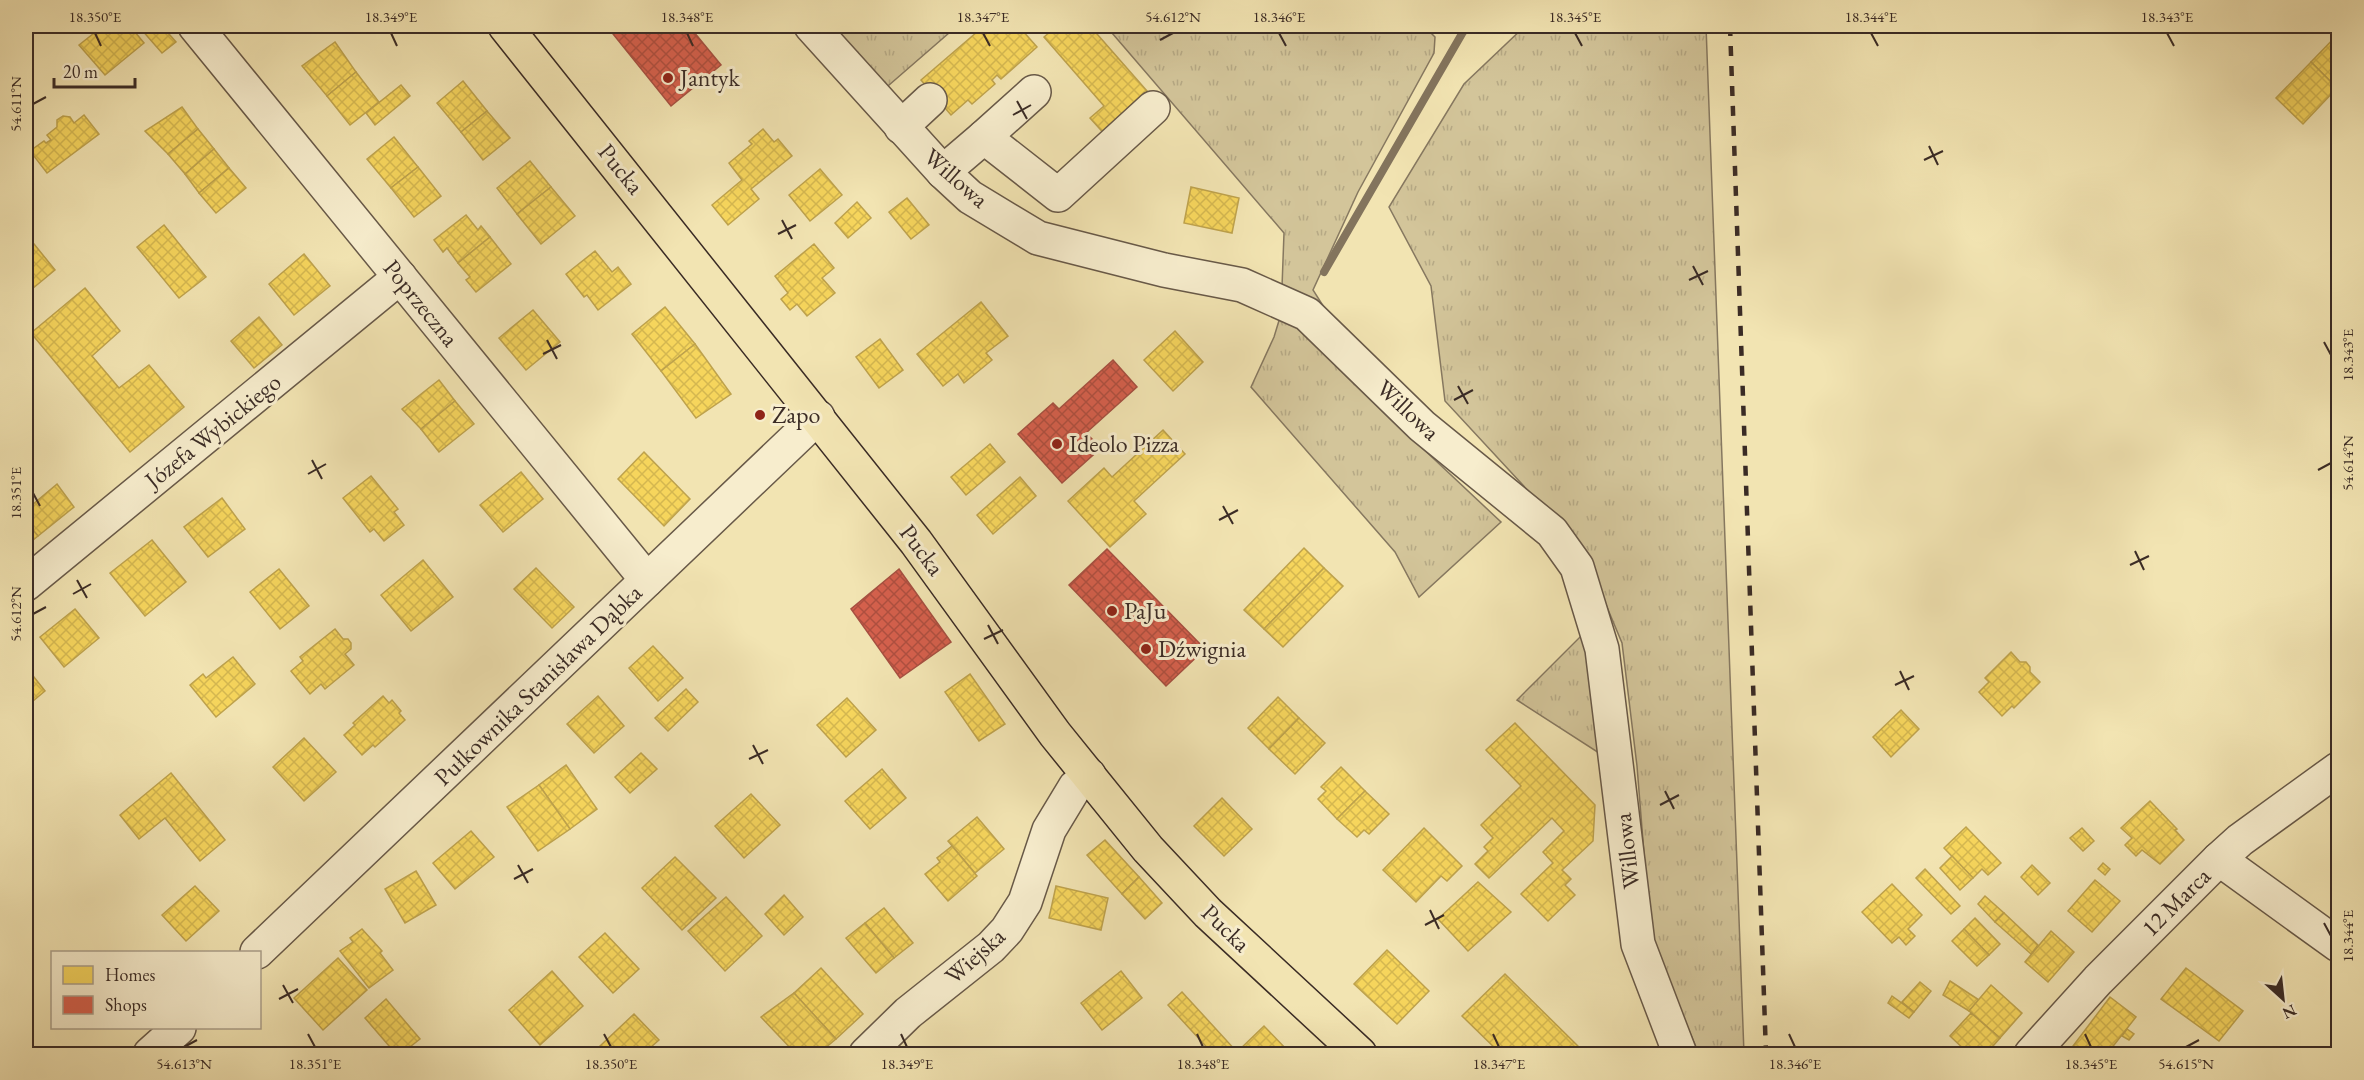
<svg xmlns="http://www.w3.org/2000/svg" width="2364" height="1080" font-family="'EB Garamond',serif">
<style>
.grass{fill:url(#grass-tufts);stroke:#867860;stroke-width:1.5}
.homes{fill:url(#homes-cross-hatch);stroke:#bea24c;stroke-width:1.5}
.shops{fill:url(#shops-cross-hatch);stroke:#a75041;stroke-width:1.5}
.lines{fill:none;stroke-linecap:round;stroke-linejoin:round}
.stream{stroke:#83745d;stroke-width:8}
.minor-casing{stroke:#685948;stroke-width:36}
.primary-casing{stroke:#3a2b25;stroke-width:36}
.minor{stroke:#f7edcd;stroke-width:33}
.primary{stroke:#f2e4b2;stroke-width:33}
.rail{stroke:#3a2b25;stroke-width:4.5;stroke-dasharray:10 10;stroke-linecap:butt}
.ticks{fill:none;stroke:#3a2b25;stroke-width:2}
.poi-dot{fill:#8f2418;stroke:#f7edcd;stroke-width:2}
.labels{text-anchor:middle;stroke-width:6;stroke-linejoin:round;paint-order:stroke}
.poi-label{font-size:24px;fill:#3a2b25;stroke:#f7edcd;text-anchor:start}
.street-label{font-size:24px;fill:#3a2b25;stroke:#f7edcd}
.neatline{fill:none;stroke:#3a2b25;stroke-width:2}
.ticks-label{font-size:15px;text-anchor:middle;fill:#3a2b25}
</style>
<defs>
<pattern id="grass-tufts" width="24" height="20" patternUnits="userSpaceOnUse" patternTransform="scale(1.5)"><rect width="24" height="20" fill="#d3c59a"/><path d="M3 7l-1-3M5 7V3M7 7l1-3M15 17l-1-3M17 17v-4M19 17l1-3" fill="none" stroke="#b6a985"/></pattern>
<pattern id="homes-cross-hatch" width="8" height="8" patternUnits="userSpaceOnUse" patternTransform="scale(1.5)"><rect width="8" height="8" fill="#f6d55c"/><path d="M0 0l8 8M0 8l8-8" fill="none" stroke="#d4b750"/></pattern>
<pattern id="shops-cross-hatch" width="8" height="8" patternUnits="userSpaceOnUse" patternTransform="scale(1.5)"><rect width="8" height="8" fill="#d6604d"/><path d="M0 0l8 8M0 8l8-8" fill="none" stroke="#af4f40"/></pattern>
</defs>
<rect width="100%" height="100%" fill="#f2e4b2"/>
<filter id="stains"><feTurbulence type="fractalNoise" baseFrequency=".00333" numOctaves="4"/><feColorMatrix values="0 0 0 0 .2 0 0 0 0 .09 0 0 0 0 .02 0 0 0 .5 -.17"/></filter>
<radialGradient id="worn" r=".72"><stop offset=".6" stop-color="#630" stop-opacity="0"/><stop offset="1" stop-color="#630" stop-opacity=".3"/></radialGradient>
<g class="grass">
<path d="M822 26H957L881 92Z"/>
<path d="M1106 26H1424L1435 37 1434 53 1358 192 1313 290 1400 427 1501 522 1419 597 1395 552 1251 387 1274 337 1281 314 1284 233Z"/>
<path d="M1525 26H1706L1744 1054H1699L1651 941 1637 766 1622 643 1583 550 1445 401 1431 286 1389 207 1464 84Z"/>
<path d="M1584 633 1599 753 1517 700Z"/>
</g>
<g class="homes">
<path d="M103 26H130L144 43 105 75 79 45Z"/>
<path d="M143 26H162L176 42 162 53 140 28Z"/>
<path d="M984 26H1027L1022 30 1037 47 1001 79 997 75 992 80 995 84 972 104 968 100 951 115 921 80Z"/>
<path d="M1057 26H1090L1154 99 1108 138 1090 118 1104 106 1044 37Z"/>
<path d="M2338 34V87L2337 88 2311 62Z"/>
<path d="M335 42 356 72 327 96 302 66Z"/>
<path d="M2311 62 2337 88 2303 124 2276 98Z"/>
<path d="M356 72 379 102 350 125 327 96Z"/>
<path d="M463 81 487 111 461 132 437 103Z"/>
<path d="M401 85 410 96 375 125 366 113Z"/>
<path d="M182 107 198 129 168 154 145 131Z"/>
<path d="M487 111 510 138 483 160 461 132Z"/>
<path d="M84 115 99 134 47 173 30 151 44 141 46 143 51 140 47 135 57 127V120L63 116 70 117 74 123Z"/>
<path d="M198 129 214 149 185 174 168 154Z"/>
<path d="M763 129 774 142 778 139 792 156 751 189 759 199 728 225 712 205 742 180 729 163 752 144 749 141Z"/>
<path d="M394 137 418 167 391 188 367 159Z"/>
<path d="M214 149 229 168 199 193 185 174Z"/>
<path d="M530 161 551 187 517 214 497 188Z"/>
<path d="M418 167 441 196 414 217 391 188Z"/>
<path d="M229 168 246 188 216 213 199 193Z"/>
<path d="M820 169 842 195 810 221 789 195Z"/>
<path d="M551 187 575 216 541 244 517 214Z"/>
<path d="M1191 187 1239 198 1232 233 1184 223Z"/>
<path d="M907 198 929 225 911 239 889 212Z"/>
<path d="M857 202 871 218 848 238 835 223Z"/>
<path d="M466 215 478 230 481 226 490 237 458 263 447 248 443 252 434 240Z"/>
<path d="M164 225 206 277 179 298 137 247Z"/>
<path d="M490 237 511 264 476 292 466 280 470 277 458 263Z"/>
<path d="M30 239 55 270 26 294V243Z"/>
<path d="M814 244 834 268 822 278 835 293 807 316 797 304 790 310 781 299 788 293 775 276Z"/>
<path d="M595 251 612 272 618 267 631 284 598 310 587 295 584 297 566 274Z"/>
<path d="M304 254 330 286 294 315 269 284Z"/>
<path d="M85 288 120 331 92 356 119 388 149 365 184 407 130 452 31 333Z"/>
<path d="M981 302 1008 336 986 353 992 360 964 383 958 374 943 386 917 354Z"/>
<path d="M665 307 695 344 661 371 632 334Z"/>
<path d="M533 310 560 342 526 370 499 338Z"/>
<path d="M259 317 282 345 254 368 231 341Z"/>
<path d="M1175 331 1203 362 1173 391 1144 360Z"/>
<path d="M880 339 903 370 879 388 856 357Z"/>
<path d="M695 344 731 394 696 418 661 371Z"/>
<path d="M439 380 455 401 421 429 402 409Z"/>
<path d="M455 401 474 424 439 452 421 429Z"/>
<path d="M1163 430 1185 454 1134 501 1146 514 1110 547 1068 501 1104 468 1112 477Z"/>
<path d="M990 444 1005 462 966 495 951 477Z"/>
<path d="M644 452 690 499 664 526 618 479Z"/>
<path d="M521 472 543 499 503 532 480 505Z"/>
<path d="M371 476 398 509 394 512 404 525 384 541 374 529 370 532 343 498Z"/>
<path d="M1020 477 1036 496 993 534 977 515Z"/>
<path d="M57 484 74 507 38 536 26 522V510Z"/>
<path d="M222 498 245 529 208 557 184 527Z"/>
<path d="M26 522 38 536 26 546Z"/>
<path d="M152 540 186 582 145 616 110 573Z"/>
<path d="M1304 548 1324 568 1264 629 1244 610Z"/>
<path d="M423 560 453 597 411 631 381 595Z"/>
<path d="M536 568 574 607 552 628 514 589Z"/>
<path d="M1324 568 1343 586 1283 647 1264 629Z"/>
<path d="M279 569 309 606 280 629 250 592Z"/>
<path d="M75 609 99 638 64 667 40 637Z"/>
<path d="M335 629 343 639H348L351 643V649L345 654 354 665 325 689 321 684 310 694 291 671 303 661 300 657Z"/>
<path d="M653 646 683 678 658 701 629 668Z"/>
<path d="M2011 652 2020 662H2026L2030 667V672L2040 682 2014 708 2012 706 2002 716 1979 692 1989 682 1985 678Z"/>
<path d="M233 657 255 684 216 717 190 685 203 674 206 678Z"/>
<path d="M26 667 45 691 26 707Z"/>
<path d="M970 674 1005 724 979 741 945 692Z"/>
<path d="M686 689 698 702 668 731 655 718Z"/>
<path d="M383 696 389 703 392 700 401 711 399 713 405 720 375 747 373 745 362 755 344 735 355 725 353 723Z"/>
<path d="M598 696 624 726 594 753 567 724Z"/>
<path d="M1278 697 1299 718 1269 749 1248 728Z"/>
<path d="M847 698 876 730 846 757 817 725Z"/>
<path d="M1901 710 1919 729 1891 757 1873 737Z"/>
<path d="M1299 718 1325 743 1295 774 1269 749Z"/>
<path d="M1515 723 1595 805 1593 841 1562 870 1571 879 1565 885 1575 895 1548 921 1521 894 1553 863 1543 852 1564 831 1552 818 1489 878 1475 864 1488 851 1484 847 1493 838 1481 825 1521 786 1486 750Z"/>
<path d="M304 738 336 772 304 801 273 767Z"/>
<path d="M641 753 657 769 630 793 615 777Z"/>
<path d="M566 765 597 809 570 829 539 785Z"/>
<path d="M1341 767 1365 791 1337 819 1318 799 1326 791 1321 787Z"/>
<path d="M882 769 906 798 870 829 845 801Z"/>
<path d="M171 773 225 840 200 861 165 818 139 839 120 815Z"/>
<path d="M539 785 570 829 538 851 507 807Z"/>
<path d="M1365 791 1389 814 1369 834 1364 830 1357 837 1337 819Z"/>
<path d="M751 794 780 825 744 858 715 826Z"/>
<path d="M1222 798 1252 829 1224 856 1194 826Z"/>
<path d="M2150 801 2177 829 2175 830 2184 840 2160 864 2142 850 2136 856 2125 845 2132 838 2121 828Z"/>
<path d="M977 817 1004 849 975 873 948 841Z"/>
<path d="M1966 827 2001 863 1988 875 1982 869 1973 878 1944 848Z"/>
<path d="M1424 828 1462 866 1447 881 1441 876 1416 902 1383 870Z"/>
<path d="M2082 828 2094 841 2083 851 2070 838Z"/>
<path d="M471 831 494 857 455 889 433 863Z"/>
<path d="M1105 840 1139 877 1122 894 1087 855Z"/>
<path d="M952 846 977 876 948 901 925 874 940 862 937 858Z"/>
<path d="M1952 856 1973 878 1960 890 1940 868Z"/>
<path d="M675 857 716 898 682 930 642 888Z"/>
<path d="M2103 863 2110 869 2105 875 2098 869Z"/>
<path d="M2032 865 2050 883 2038 895 2021 877Z"/>
<path d="M1925 869 1960 906 1951 914 1916 878Z"/>
<path d="M416 871 436 905 405 923 385 889Z"/>
<path d="M1139 877 1162 903 1145 919 1122 894Z"/>
<path d="M2095 880 2120 901 2092 932 2068 911Z"/>
<path d="M1478 882 1511 912 1468 951 1438 919Z"/>
<path d="M1892 884 1922 915 1908 929 1915 936 1906 945 1899 937 1892 943 1862 912Z"/>
<path d="M195 886 219 911 186 941 162 915Z"/>
<path d="M1056 886 1108 898 1101 930 1049 918Z"/>
<path d="M784 895 803 917 784 935 765 914Z"/>
<path d="M1985 896 2004 913 1995 922 1978 904Z"/>
<path d="M726 897 762 936 725 971 688 931Z"/>
<path d="M884 908 913 943 894 958 865 923Z"/>
<path d="M2004 913 2038 945 2031 954 1995 922Z"/>
<path d="M1975 918 2000 944 1989 955 1964 929Z"/>
<path d="M865 923 894 958 876 973 846 938Z"/>
<path d="M362 929 382 951 380 953 393 970 369 988 340 951 353 942 350 938Z"/>
<path d="M1964 929 1989 955 1977 966 1952 941Z"/>
<path d="M2051 931 2074 952 2048 982 2025 962Z"/>
<path d="M605 933 639 969 613 993 579 957Z"/>
<path d="M1387 950 1429 991 1397 1024 1354 984Z"/>
<path d="M338 958 367 990 323 1030 294 998Z"/>
<path d="M821 968 863 1014 836 1039 794 993Z"/>
<path d="M2186 968 2243 1011 2219 1041 2161 999Z"/>
<path d="M552 971 583 1006 540 1045 509 1010Z"/>
<path d="M1121 971 1142 998 1102 1030 1081 1003Z"/>
<path d="M1505 974 1586 1054H1501L1462 1016Z"/>
<path d="M1950 981 1979 1000 1969 1011 1943 995Z"/>
<path d="M1920 982 1931 991 1914 1012 1902 1002Z"/>
<path d="M1991 985 2022 1013 2000 1038 1969 1011Z"/>
<path d="M1182 992 1237 1052 1264 1026 1291 1054H1213L1168 1005Z"/>
<path d="M794 993 836 1039 818 1054H796L761 1017Z"/>
<path d="M1892 996 1914 1012 1909 1018 1888 1003Z"/>
<path d="M2110 997 2136 1017 2107 1054H2067Z"/>
<path d="M386 999 420 1039 401 1054H396L365 1018Z"/>
<path d="M1971 1013 2000 1038 1986 1054H1969L1950 1036Z"/>
<path d="M634 1014 659 1040 643 1054H607L599 1047Z"/>
<path d="M2127 1029 2134 1034 2129 1040 2122 1036Z"/>
<path d="M1080 1048 1087 1054H1075Z"/>
<path d="M2112 1048 2119 1054H2107Z"/>
</g>
<g class="shops">
<path d="M614 26H689L721 65 671 106 609 29Z"/>
<path d="M1113 360 1137 387 1086 433 1101 448 1062 483 1018 434 1053 403 1059 409Z"/>
<path d="M1107 549 1205 649 1166 686 1069 585Z"/>
<path d="M899 569 951 642 900 678 851 609Z"/>
</g>
<g class="lines">
<path class="stream" d="M1324 272 1463 32 1470 26"/>
<defs>
<g id="minor">
<path d="M195 26 647 580"/>
<path d="M811 26 943 172 970 197 1038 238 1164 270 1242 285 1307 314 1422 426 1552 532 1577 567 1602 649 1638 944 1680 1054"/>
<path d="M1034 92 984 137 1058 195 1153 108"/>
<path d="M901 127 930 100"/>
<path d="M943 172 984 137"/>
<path d="M26 584 400 277"/>
<path d="M2219 859 2338 945"/>
<path d="M257 952 818 417"/>
<path d="M150 1054 179 1028"/>
<path d="M866 1054 908 1013 991 947 1007 930 1025 902 1049 830 1075 787 1089 775"/>
<path d="M2031 1054 2098 980 2219 859 2240 840 2338 769"/>
</g>
<path id="primary" d="M505 26 916 542 1055 734 1148 849 1208 913 1360 1054"/>
</defs>
<use href="#minor" class="minor-casing"/>
<use href="#primary" class="primary-casing"/>
<use href="#minor" class="minor"/>
<use href="#primary" class="primary"/>
<path class="rail" d="M1730 26 1766 1054"/>
</g>
<path class="ticks" d="M95 33 101 46M391 33 397 46M687 33 693 46M983 33 990 46M1279 33 1286 46M1575 33 1582 46M1871 33 1878 46M2167 33 2174 46M1160 40 1173 33M1017 101 1027 119M33 104 46 97M1013 115 1031 105M1929 146 1938 165M1924 160 1943 151M782 220 792 239M778 234 796 225M1693 266 1703 285M1689 280 1708 271M547 340 557 359M2324 342 2331 355M543 354 561 345M1458 386 1468 404M1454 400 1473 390M312 460 322 479M2318 470 2331 463M308 474 326 464M33 493 40 506M1223 506 1233 524M1219 520 1238 510M2135 551 2144 570M2130 565 2149 556M77 580 87 598M73 594 91 584M33 614 46 607M988 625 998 644M984 639 1003 630M1900 671 1909 690M1895 685 1914 676M753 745 763 764M749 759 768 750M1665 791 1674 809M1660 805 1679 795M518 865 528 883M514 879 533 869M1430 910 1439 929M2324 923 2331 936M1425 925 1444 915M283 985 293 1003M279 999 298 989M308 1034 315 1047M604 1034 611 1047M901 1034 907 1047M1197 1034 1203 1047M1493 1034 1499 1047M1789 1034 1795 1047M2085 1034 2091 1047M184 1047 197 1040M2186 1047 2199 1040"/>
<g class="poi-dot">
<circle cx="668" cy="78" r="6"/>
<circle cx="760" cy="415" r="6"/>
<circle cx="1057" cy="444" r="6"/>
<circle cx="1112" cy="611" r="6"/>
<circle cx="1146" cy="649" r="6"/>
</g>
<g class="labels">
<g class="poi-label">
<text x="680" y="86">Jantyk</text>
<text x="772" y="423">Zapo</text>
<text x="1069" y="452">Ideolo Pizza</text>
<text x="1124" y="619">PaJu</text>
<text x="1158" y="657">Dźwignia</text>
</g>
<g class="street-label">
<text transform="translate(621 169) rotate(51)" y="8">Pucka</text>
<text transform="translate(956 178) rotate(41)" y="8">Willowa</text>
<text transform="translate(421 303) rotate(51)" y="8">Poprzeczna</text>
<text transform="translate(1408 410) rotate(43)" y="8">Willowa</text>
<text transform="translate(213 431) rotate(-39)" y="8">Józefa Wybickiego</text>
<text transform="translate(922 550) rotate(53)" y="8">Pucka</text>
<text transform="translate(538 685) rotate(-44)" y="8">Pułkownika Stanisława Dąbka</text>
<text transform="translate(1627 851) rotate(-97)" y="8">Willowa</text>
<text transform="translate(2176 902) rotate(-45)" y="8">12 Marca</text>
<text transform="translate(1226 928) rotate(44)" y="8">Pucka</text>
<text transform="translate(975 956) rotate(-42)" y="8">Wiejska</text>
</g>
</g>
<rect width="2364" height="1080" fill="none" stroke="#f2e4b2" stroke-width="66"/>
<rect x="51" y="951" width="210" height="78" fill="#f7edcd" stroke="#ab9f8a" stroke-width="1.5"/>
<rect x="63" y="966" width="30" height="18" fill="#f6d55c" stroke="#ab9f8a" stroke-width="1.5"/>
<text x="105" y="981" font-size="18" fill="#3a2b25">Homes</text>
<rect x="63" y="996" width="30" height="18" fill="#d6604d" stroke="#ab9f8a" stroke-width="1.5"/>
<text x="105" y="1011" font-size="18" fill="#3a2b25">Shops</text>
<g transform="translate(2283 999) rotate(153)" stroke="#f7edcd" stroke-width="4.5" paint-order="stroke">
<path d="M0-4.5L10 22L0 15L-10 22Z" fill="#3a2b25"/>
<text y="-9" font-size="16" font-weight="bold" text-anchor="middle" fill="#3a2b25">N</text>
</g>
<path d="M54 78v9h81v-9" fill="none" stroke="#3a2b25" stroke-width="3"/>
<text x="63" y="78" font-size="18" fill="#3a2b25" stroke="#f7edcd" stroke-width="4.5" paint-order="stroke">20 m</text>
<rect x="33" y="33" width="2298" height="1014" class="neatline"/>
<g class="ticks-label">
<text x="95" y="22">18.350°E</text>
<text x="391" y="22">18.349°E</text>
<text x="687" y="22">18.348°E</text>
<text x="983" y="22">18.347°E</text>
<text x="1173" y="22">54.612°N</text>
<text x="1279" y="22">18.346°E</text>
<text x="1575" y="22">18.345°E</text>
<text x="1871" y="22">18.344°E</text>
<text x="2167" y="22">18.343°E</text>
<text transform="translate(16 104) rotate(-90)" y="5">54.611°N</text>
<text transform="translate(2348 355) rotate(-90)" y="5">18.343°E</text>
<text transform="translate(2348 463) rotate(-90)" y="5">54.614°N</text>
<text transform="translate(16 493) rotate(-90)" y="5">18.351°E</text>
<text transform="translate(16 614) rotate(-90)" y="5">54.612°N</text>
<text transform="translate(2348 936) rotate(-90)" y="5">18.344°E</text>
<text x="184" y="1069">54.613°N</text>
<text x="315" y="1069">18.351°E</text>
<text x="611" y="1069">18.350°E</text>
<text x="907" y="1069">18.349°E</text>
<text x="1203" y="1069">18.348°E</text>
<text x="1499" y="1069">18.347°E</text>
<text x="1795" y="1069">18.346°E</text>
<text x="2091" y="1069">18.345°E</text>
<text x="2186" y="1069">54.615°N</text>
</g>
<rect width="100%" height="100%" filter="url(#stains)"/>
<rect width="100%" height="100%" fill="url(#worn)"/>
</svg>
